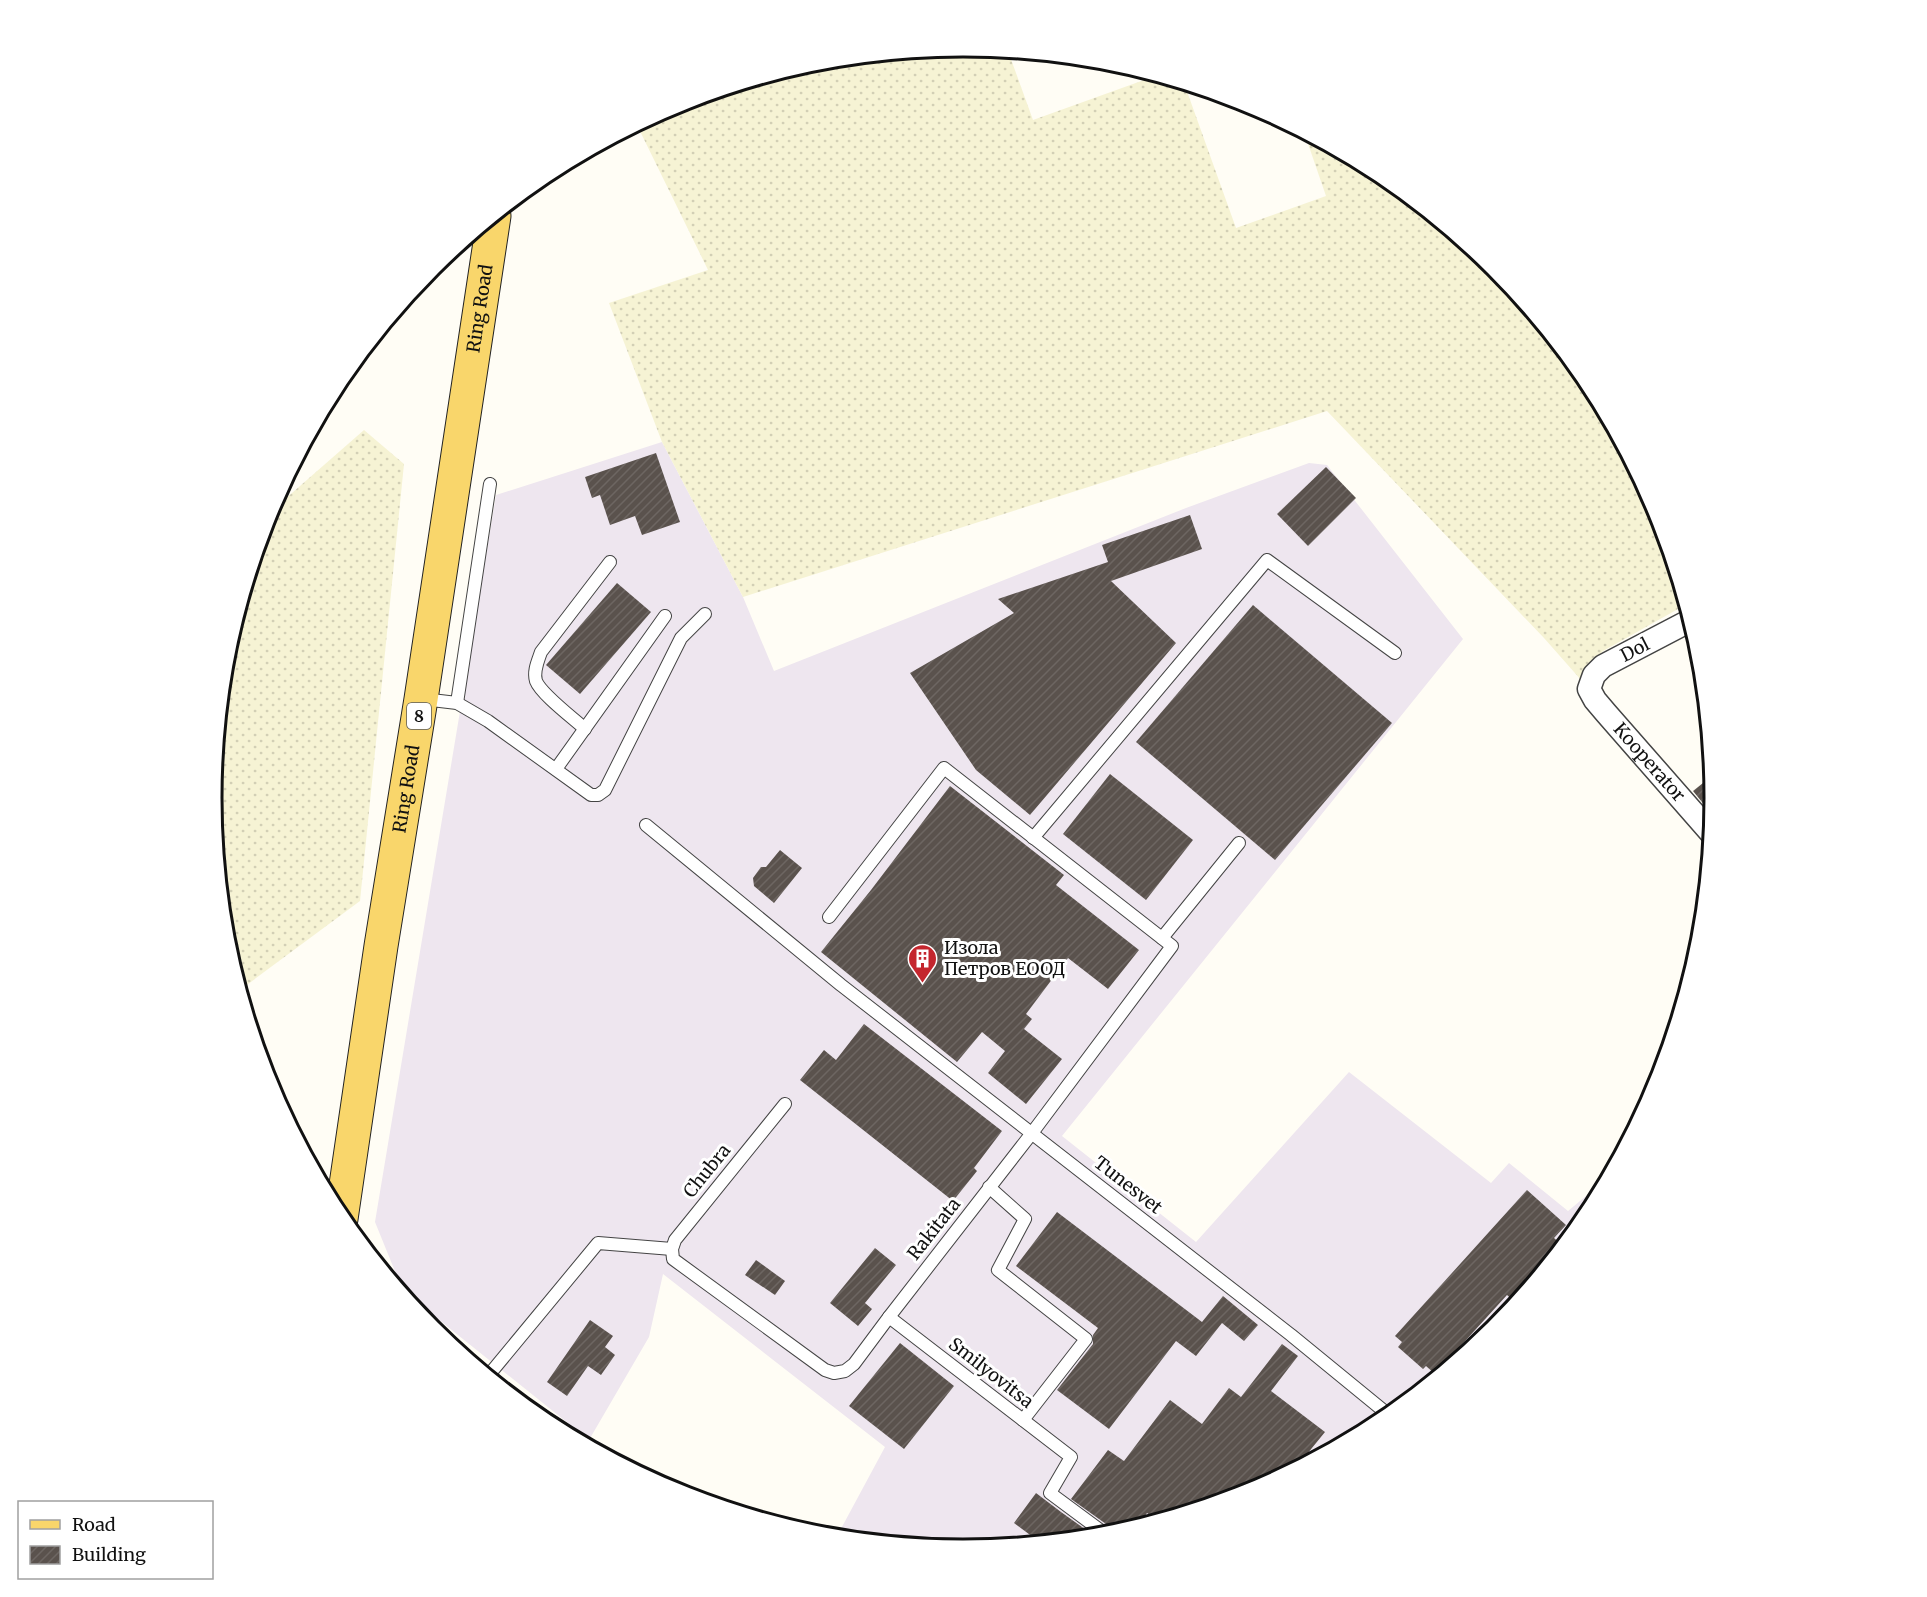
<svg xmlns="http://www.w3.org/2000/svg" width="1927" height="1597" font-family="Merriweather,serif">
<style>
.industrial{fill:#eee6ef}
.farmland{fill:url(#farmland-dots)}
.building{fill:url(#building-hatch)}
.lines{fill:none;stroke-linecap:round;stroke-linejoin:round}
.service-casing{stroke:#444;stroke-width:14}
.minor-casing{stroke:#444;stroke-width:25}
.primary-casing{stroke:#222;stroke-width:35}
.service{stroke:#fff;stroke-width:12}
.minor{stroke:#fff;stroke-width:22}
.primary{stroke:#f9d66b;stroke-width:33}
.labels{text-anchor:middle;stroke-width:6;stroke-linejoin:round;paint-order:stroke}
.shield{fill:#fff;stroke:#585858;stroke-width:1.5}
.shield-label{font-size:16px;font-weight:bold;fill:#111}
.street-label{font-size:18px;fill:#111;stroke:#fff}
.poi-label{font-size:18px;fill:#111;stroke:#fff;text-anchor:start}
.rim{fill:none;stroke:#111;stroke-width:3}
</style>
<defs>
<pattern id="farmland-dots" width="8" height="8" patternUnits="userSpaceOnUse" patternTransform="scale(1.5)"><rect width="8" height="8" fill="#f6f3d4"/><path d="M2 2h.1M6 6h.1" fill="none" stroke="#d2cfb5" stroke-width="1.8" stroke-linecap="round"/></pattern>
<pattern id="building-hatch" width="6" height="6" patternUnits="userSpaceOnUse" patternTransform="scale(1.5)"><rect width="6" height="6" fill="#5a524d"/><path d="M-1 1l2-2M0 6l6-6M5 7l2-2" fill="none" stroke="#6d6662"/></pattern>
</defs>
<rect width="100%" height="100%" fill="#fffdf5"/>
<path class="industrial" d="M662 442 743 597 774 671 1186 508 1309 463 1327 465 1463 639 1062 1136 1196 1242 1349 1072 1491 1183 1509 1163 1568 1211 1610 1176 1589 1217 1495 1330 1381 1424 1251 1493 1110 1536 963 1550 836 1538 885 1447 663 1274 649 1337 589 1440 403 1291 375 1222 496 495Z"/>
<g class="farmland">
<path d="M964 47 1008 51 1033 120 1158 75 1184 83 1236 228 1326 196 1304 132 1382 173 1495 267 1589 381 1658 511 1687 604 1603 651 1590 666 1589 689 1544 638 1327 411 743 597 662 442 609 303 708 270 637 125 676 104 817 61Z"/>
<path d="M364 430 404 464 360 901 240 990 226 945 212 798 226 651 268 514Z"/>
</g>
<g class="building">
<path d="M656 453 680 522 642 535 635 516 610 525 600 495 592 498 585 477Z"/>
<path d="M1326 467 1356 498 1308 546 1277 514Z"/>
<path d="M1190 515 1202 549 1111 581 1176 643 1030 815 976 770 910 673 1014 613 998 599 1108 562 1102 545Z"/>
<path d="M617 583 651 612 580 694 546 665Z"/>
<path d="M1253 605 1392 723 1275 860 1136 742Z"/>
<path d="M1110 774 1193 840 1146 900 1063 834Z"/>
<path d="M1713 775 1715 800 1706 807 1693 791Z"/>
<path d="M950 786 1064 875 1056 885 1139 950 1108 989 1068 958 1026 1014 1032 1019 1024 1029 1062 1059 1026 1104 988 1073 1005 1051 982 1032 957 1062 821 952 871 890Z"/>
<path d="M780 850 802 868 774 903 754 886 753 878 761 867H766Z"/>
<path d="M864 1024 1002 1131 974 1168 977 1171 953 1201 800 1080 824 1050 836 1060Z"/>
<path d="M1527 1190 1566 1225 1554 1238 1564 1247 1517 1304 1507 1295 1435 1374 1426 1366 1423 1369 1398 1347 1402 1342 1395 1336Z"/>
<path d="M1057 1212 1202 1322 1223 1296 1258 1325 1244 1341 1222 1323 1196 1356 1176 1341 1109 1429 1057 1390 1093 1344V1335L1098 1328 1016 1266Z"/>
<path d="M875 1248 896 1265 865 1303 872 1309 858 1326 830 1303Z"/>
<path d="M756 1260 785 1281 775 1295 745 1275Z"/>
<path d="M590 1320 613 1336 605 1347 615 1355 601 1375 588 1366 567 1396 547 1382Z"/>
<path d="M900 1343 954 1386 904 1449 849 1406Z"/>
<path d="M1282 1344 1298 1356 1271 1391 1325 1432 1294 1470 1251 1493 1159 1521 1147 1513 1136 1528 1116 1534 1113 1529 1071 1499 1108 1450 1124 1461 1170 1400 1202 1424 1229 1388 1241 1397Z"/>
<path d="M1036 1493 1061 1512 1096 1537 1041 1543 1014 1523Z"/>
</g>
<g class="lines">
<defs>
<g id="service">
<path d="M423 699 457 703 488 721 591 795H598L605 790 681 638 705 614"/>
<path d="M457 703 490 484"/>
<path d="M585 729C573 718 541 694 536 681 533 671 538 661 541 652L610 562"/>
<path d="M556 769 665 616"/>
<path d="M646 825 841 985 1291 1335 1390 1416"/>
<path d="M1033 838 1267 560 1395 653"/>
<path d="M1162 938 1239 843"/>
<path d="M785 1104 675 1240 672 1249 673 1259 825 1370 834 1373 845 1371 854 1364 889 1317 1032 1133 1172 946 944 768 829 917"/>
<path d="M989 1187 1025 1219 998 1270 1086 1339 1023 1420"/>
<path d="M889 1317 1071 1457 1050 1493 1108 1536"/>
<path d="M488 1376 598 1243 672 1249"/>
</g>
<g id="minor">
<path id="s1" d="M1691 620 1603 666 1594 675 1589 689 1595 700 1606 713 1712 834"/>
</g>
<g id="primary">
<path id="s2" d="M341 1219 381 946 421 699 494 216"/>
</g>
</defs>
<use href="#service" class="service-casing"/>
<use href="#minor" class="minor-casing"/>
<use href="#primary" class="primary-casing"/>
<use href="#service" class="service"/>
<use href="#minor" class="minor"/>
<use href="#primary" class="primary"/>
</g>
<defs>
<symbol id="building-pin" viewBox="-11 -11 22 30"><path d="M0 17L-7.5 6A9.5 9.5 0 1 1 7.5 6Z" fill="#c4262e" stroke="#fff"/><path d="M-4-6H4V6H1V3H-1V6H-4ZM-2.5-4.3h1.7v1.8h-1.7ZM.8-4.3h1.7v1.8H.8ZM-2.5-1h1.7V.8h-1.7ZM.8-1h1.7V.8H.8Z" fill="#fff"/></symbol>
</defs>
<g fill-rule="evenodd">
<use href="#building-pin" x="906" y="942" width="33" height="45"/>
</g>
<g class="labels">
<rect class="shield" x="407" y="703" width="24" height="26" rx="4.5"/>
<g class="shield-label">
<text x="419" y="722">8</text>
</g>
<g class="street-label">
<text dy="6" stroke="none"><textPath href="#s2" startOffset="921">Ring Road</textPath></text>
<text transform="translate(1635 650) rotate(-27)" y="6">Dol</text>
<text dy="6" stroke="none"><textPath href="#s1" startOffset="222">Kooperator</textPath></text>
<text dy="6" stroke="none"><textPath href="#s2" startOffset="435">Ring Road</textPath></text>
<text transform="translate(707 1171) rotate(-51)" y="6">Chubra</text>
<text transform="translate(1128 1185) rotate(38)" y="6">Tunesvet</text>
<text transform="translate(934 1229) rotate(-52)" y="6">Rakitata</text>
<text transform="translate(991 1373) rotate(38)" y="6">Smilyovitsa</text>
</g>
<g class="poi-label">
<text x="944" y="954">Изола<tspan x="944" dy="21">Петров ЕООД</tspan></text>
</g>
</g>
<path d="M0 0H1927V1597H0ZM222 798a741 741 0 1 1 1482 0a741 741 0 1 1-1482 0Z" fill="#fff" fill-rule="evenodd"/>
<path class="rim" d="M222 798a741 741 0 1 1 1482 0a741 741 0 1 1-1482 0Z"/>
<rect x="18" y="1501" width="195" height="78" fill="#ffffff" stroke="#a0a0a0" stroke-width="1.5"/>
<rect x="30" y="1520" width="30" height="9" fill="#f9d66b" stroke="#a0a0a0" stroke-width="1.5"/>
<text x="72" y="1531" font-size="18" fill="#111111">Road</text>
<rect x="30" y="1546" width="30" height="18" fill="url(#building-hatch)" stroke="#a0a0a0" stroke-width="1.5"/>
<text x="72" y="1561" font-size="18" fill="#111111">Building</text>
</svg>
